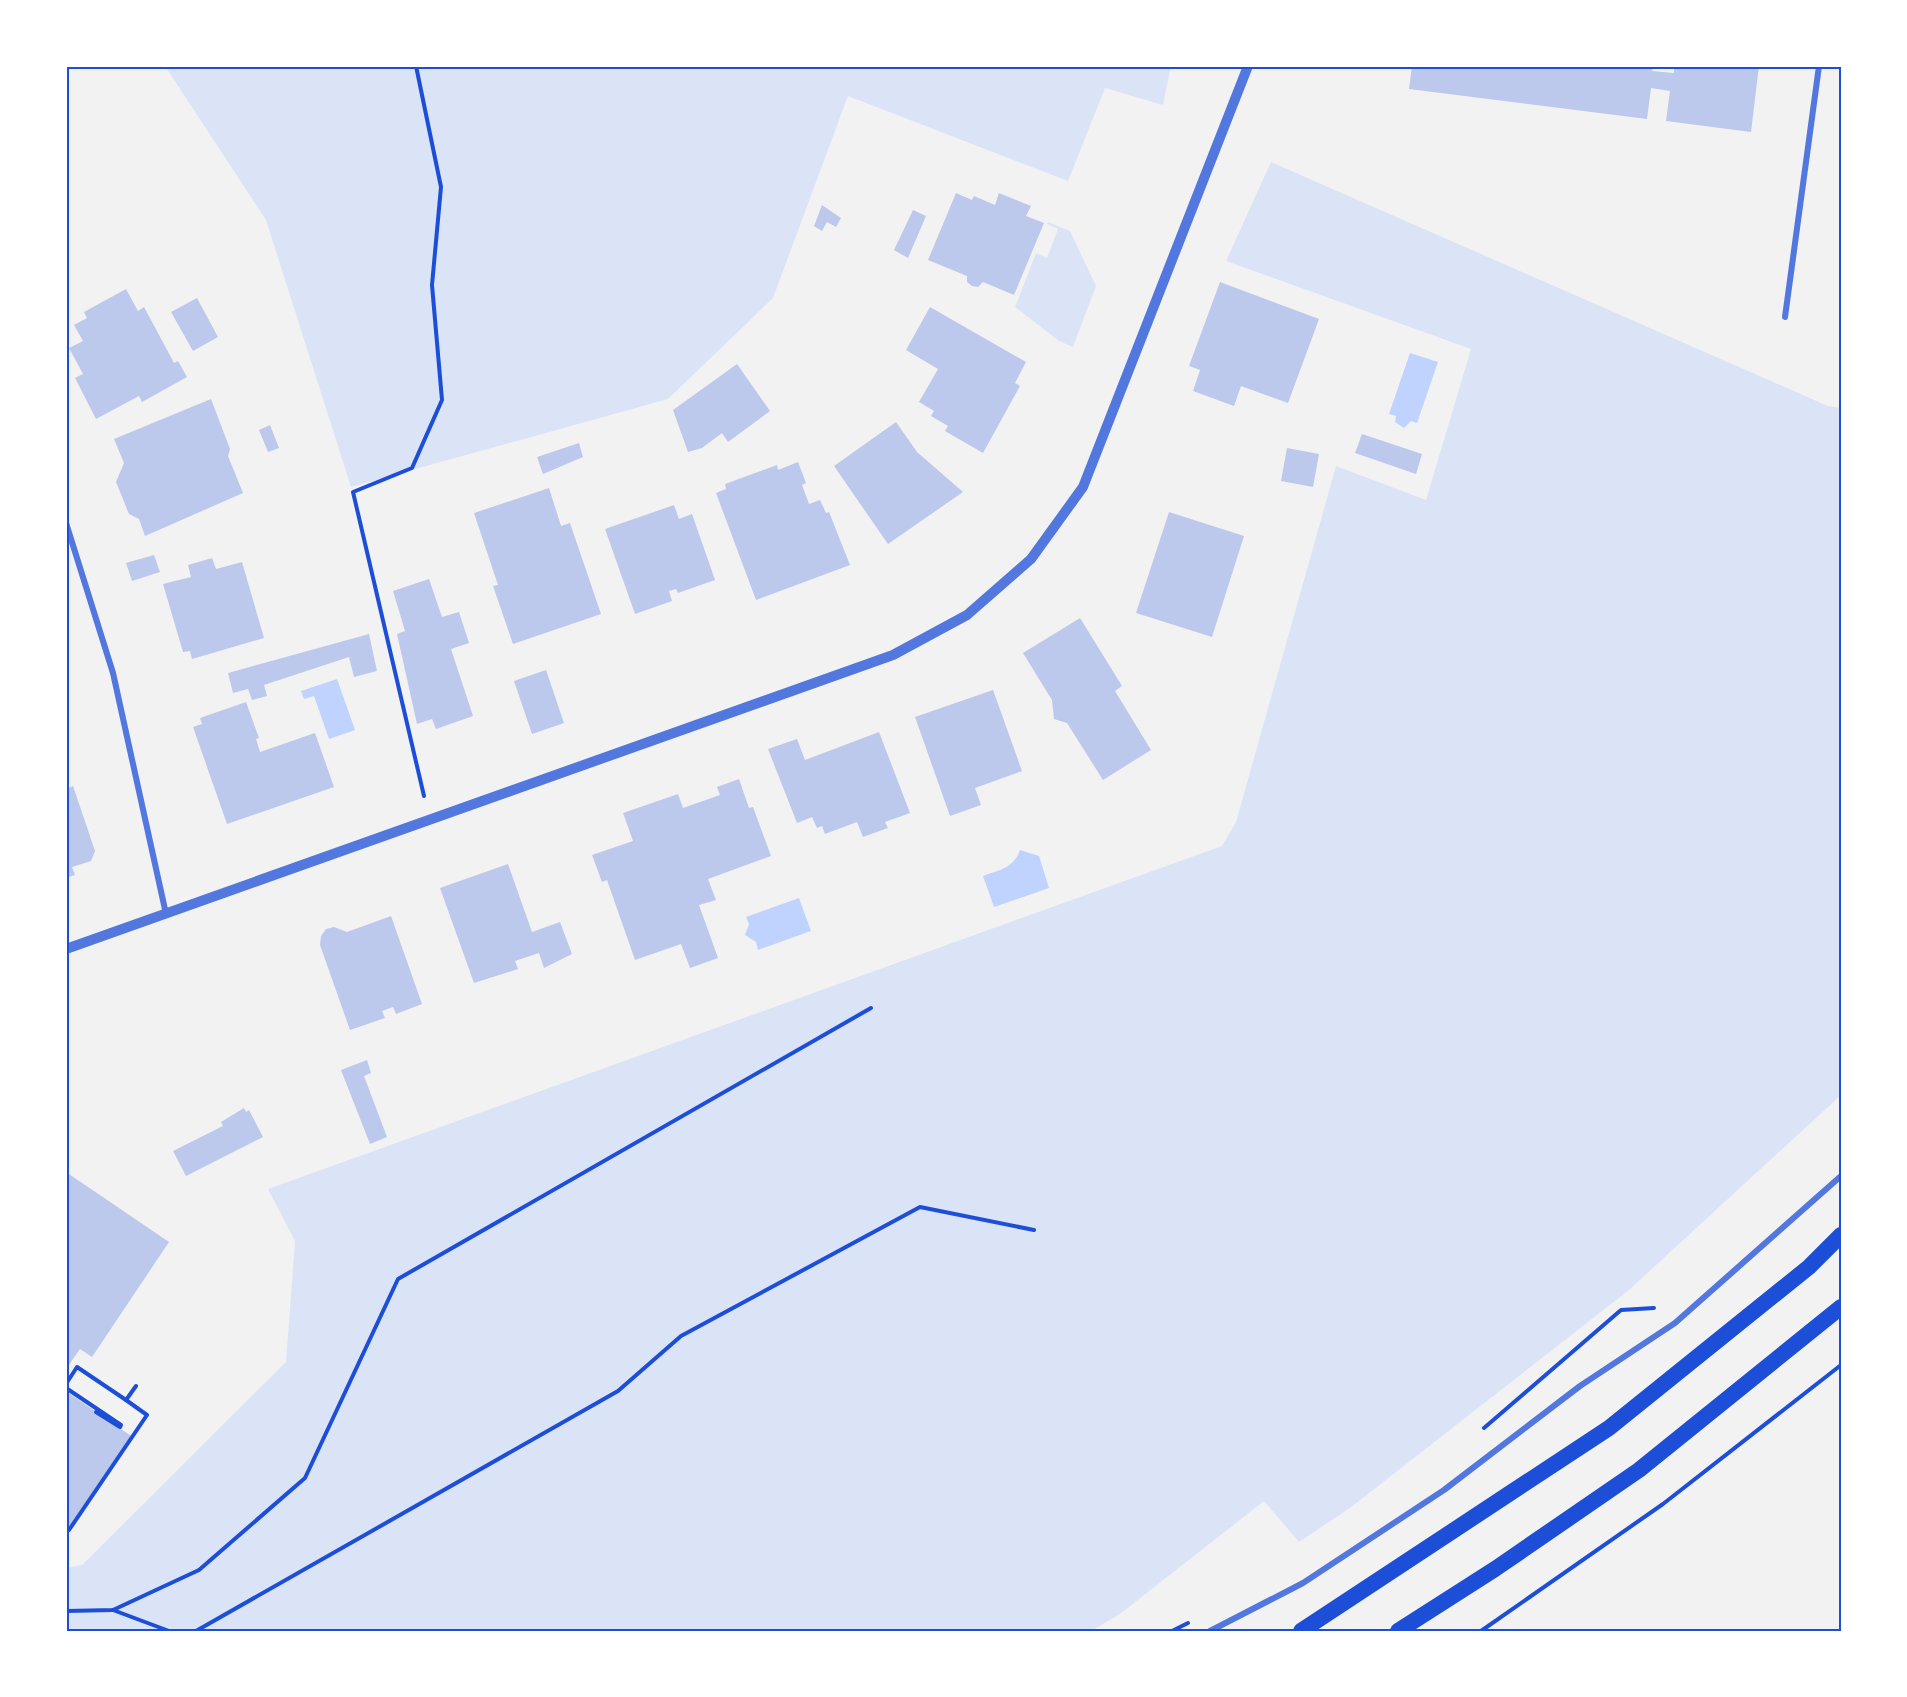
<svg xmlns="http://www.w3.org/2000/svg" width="1907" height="1697" font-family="'Open Sans',sans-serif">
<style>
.green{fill:#dbe4f7}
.water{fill:#bfd3fe}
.building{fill:#bdc9ec}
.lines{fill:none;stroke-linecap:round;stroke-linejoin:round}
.path{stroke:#1d4ed8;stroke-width:4}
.minor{stroke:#5277de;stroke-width:6}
.tertiary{stroke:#5277de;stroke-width:10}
.trunk{stroke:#1d4ed8;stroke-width:16}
.neatline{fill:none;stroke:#1d4ed8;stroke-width:2}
</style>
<rect width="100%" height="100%" fill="#f2f2f2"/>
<g class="green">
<path d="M165 66H1171L1163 105 1105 88 1068 181 848 96 773 298 668 399 351 487 266 220Z"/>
<path d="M1271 162 1828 406 1841 408V1095L1629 1290 1350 1508 1299 1542 1264 1501 1120 1614 1091 1631H66V1568L82 1565 286 1362 295 1241 268 1189 1222 846 1236 822 1336 466 1426 500 1471 349 1226 261Z"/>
<path d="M1048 222 1070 231 1096 286 1073 347 1059 341 1015 307 1036 253 1047 258 1058 229 1047 224Z"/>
</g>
<g class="water">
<path d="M1410 353 1438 362 1417 423 1411 421 1404 428 1395 422 1396 416 1389 414Z"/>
<path d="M337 679 355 730 329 739 314 696 304 699 301 691Z"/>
<path d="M1020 850 1039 856 1049 888 994 907 983 876C1000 870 1014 868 1020 850Z"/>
<path d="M799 898 811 931 758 950 756 942 745 935 749 924 746 917Z"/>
</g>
<g class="building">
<path d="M1412 66H1653L1652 71 1674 73V66H1759L1751 132 1666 121 1670 91 1651 88 1647 119 1409 89Z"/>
<path d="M956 193 972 200 974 196 995 205 999 193 1031 206 1026 216 1044 223 1014 295 983 282 978 287 972 286 967 282V276L928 260Z"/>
<path d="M822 205 841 218 836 227 827 222 822 231 814 226Z"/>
<path d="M913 210 926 216 908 258 894 250Z"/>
<path d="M1220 282 1319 319 1288 403 1241 386 1234 406 1193 391 1200 370 1189 366Z"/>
<path d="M126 289 138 311 144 307 174 363 178 361 187 377 142 402 139 396 96 419 75 378 83 374 69 348 83 341 74 325 87 318 84 312Z"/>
<path d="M197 298 218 337 193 351 171 312Z"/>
<path d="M930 307 1026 362 1015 383 1020 386 983 453 945 431 948 426 931 416 934 411 919 402 938 369 906 350Z"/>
<path d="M737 364 770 411 728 442 722 433 702 448 688 452 673 410Z"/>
<path d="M211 399 230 449 228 456 243 493 145 536 139 519 129 514 116 482 124 463 114 439Z"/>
<path d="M896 422 917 452 963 492 888 544 834 466Z"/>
<path d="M270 425 279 448 268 452 259 430Z"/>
<path d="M1362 434 1422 454 1416 474 1355 453Z"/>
<path d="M579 443 583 457 543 474 537 457Z"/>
<path d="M1287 448 1319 454 1313 487 1281 481Z"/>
<path d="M798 462 806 483 802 485 809 504 820 500 826 513 829 512 850 565 756 600 716 493 726 489 725 484 777 465 778 470Z"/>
<path d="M549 488 561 526 570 523 601 614 513 644 493 586 498 585 474 513Z"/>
<path d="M674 505 679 519 692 514 715 580 678 593 676 589 669 591 672 601 635 614 605 529Z"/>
<path d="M1169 512 1244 536 1212 637 1136 613Z"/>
<path d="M154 555 160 572 132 581 126 563Z"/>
<path d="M212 558 216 569 242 562 264 638 192 659 190 651 183 652 163 584 191 577 188 565Z"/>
<path d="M429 579 442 617 459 612 469 643 451 649 473 716 436 729 432 719 417 724 397 634 405 631 393 591Z"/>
<path d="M1080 618 1122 686 1115 691 1151 750 1103 780 1067 723 1054 719 1052 700 1023 653Z"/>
<path d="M369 634 377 671 354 677 349 657 264 685 267 696 252 700 248 689 233 693 228 673Z"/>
<path d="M546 670 564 723 532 734 514 681Z"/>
<path d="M993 690 1022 771 975 788 981 805 950 816 915 717Z"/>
<path d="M246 702 259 738 256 739 260 752 315 733 334 787 227 824 193 727 202 724 200 718Z"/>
<path d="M879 732 910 813 885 822 888 828 863 837 857 822 825 834 822 826 817 828 812 817 797 823 768 749 797 739 805 760Z"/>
<path d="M739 779 749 808 753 807 771 856 708 879 716 900 699 905 718 958 690 968 681 944 635 960 607 880 602 882 592 855 633 841 623 813 678 794 683 808 720 795 717 787Z"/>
<path d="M73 786 95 851 91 861 72 867 75 875 66 878V789Z"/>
<path d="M508 864 532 932 560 922 572 954 544 968 539 953 515 961 518 969 474 983 440 888Z"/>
<path d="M391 916 422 1004 396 1014 393 1007 382 1011 385 1018 350 1030 320 945 321 936 326 929 334 927 347 932Z"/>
<path d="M367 1060 371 1073 364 1076 387 1137 370 1144 341 1070Z"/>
<path d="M244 1108 246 1112 249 1110 263 1137 186 1176 173 1151 223 1126 221 1122Z"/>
<path d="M66 1172 169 1242 92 1357 80 1349 66 1369Z"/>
<path d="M66 1391 131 1436 68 1528 66 1527Z"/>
</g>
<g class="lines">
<g class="path">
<path d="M416 66 441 187 432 285 442 400 412 468 353 492 424 796"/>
<path d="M66 1384 77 1367 126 1400"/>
<path d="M66 1388 121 1425 120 1427 96 1412"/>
<path d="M1484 1428 1621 1310 1654 1308"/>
<path d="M66 1531 69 1530 147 1415 126 1400 136 1386"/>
<path d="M113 1610 169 1631"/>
<path d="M66 1611 113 1610 199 1570 305 1478 398 1279 871 1008"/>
<path d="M196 1631 618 1391 681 1336 920 1207 1034 1230"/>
<path d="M1172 1631 1188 1623"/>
<path d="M1481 1631 1663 1504 1841 1365"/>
</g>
<g class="minor">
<path d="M1785 317 1819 66"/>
<path d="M66 523 113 673 166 914"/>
<path d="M1210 1631 1303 1583 1444 1490 1580 1386 1675 1323 1841 1176"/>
</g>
<path class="tertiary" d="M66 949 893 655 967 615 1031 559 1083 487 1248 66"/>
<g class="trunk">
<path d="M1301 1631 1609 1428 1809 1267 1841 1235"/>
<path d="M1398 1631 1495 1569 1639 1470 1841 1307"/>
</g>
</g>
<rect width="1907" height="1697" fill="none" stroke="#ffffff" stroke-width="135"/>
<rect x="68" y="68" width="1772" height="1562" class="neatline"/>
</svg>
